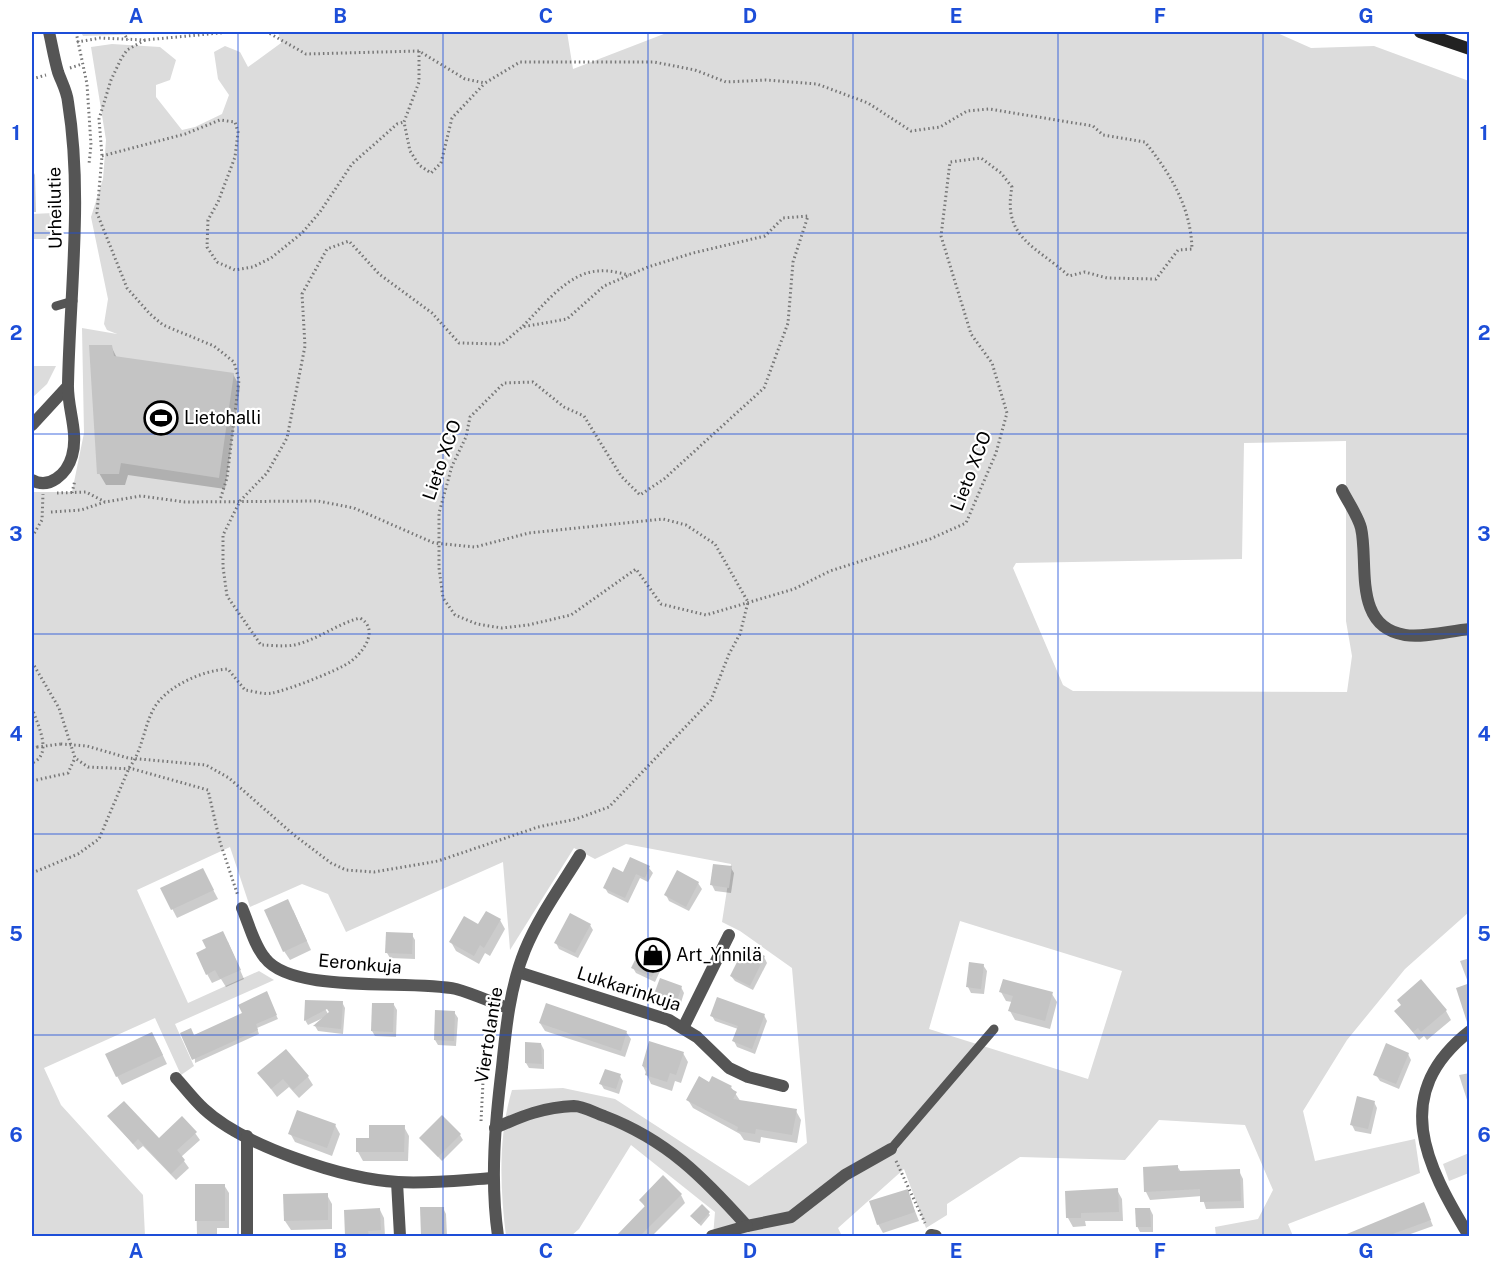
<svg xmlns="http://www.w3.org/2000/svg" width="1501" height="1268" font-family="'Public Sans',sans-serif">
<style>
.green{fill:#dcdcdc;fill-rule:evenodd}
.shadow{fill:#0003}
.building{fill:#c4c4c4}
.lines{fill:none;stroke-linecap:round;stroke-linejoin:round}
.path{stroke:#777;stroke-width:3;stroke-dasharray:1.5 3;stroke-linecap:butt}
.lane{stroke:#555;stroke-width:9}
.street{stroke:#555;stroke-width:12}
.secondary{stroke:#222;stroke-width:12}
.path-bridge{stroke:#777;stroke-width:3;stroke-dasharray:1.5 3;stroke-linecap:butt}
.grid{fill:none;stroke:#1d4ed8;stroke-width:1.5;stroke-opacity:0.55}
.labels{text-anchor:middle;stroke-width:4.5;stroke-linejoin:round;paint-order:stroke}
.street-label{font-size:18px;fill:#000;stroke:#fff}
.poi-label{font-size:18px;fill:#000;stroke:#fff;text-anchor:start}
.neatline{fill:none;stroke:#1d4ed8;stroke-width:2}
.grid-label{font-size:20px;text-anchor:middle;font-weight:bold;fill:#1d4ed8}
</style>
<rect width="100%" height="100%" fill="#fff"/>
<g class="green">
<path d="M81 32H213L83 36Z"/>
<path d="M278 32H567L573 69 669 32H1275L1311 48 1374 46 1469 81V912L1405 969 1347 1040 1303 1111 1315 1161 1415 1139 1420 1173 1288 1224 1293 1236H1216L1215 1227 1258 1219 1273 1190 1245 1125 1159 1120 1125 1160 1020 1157 947 1204V1215L926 1228 904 1169 838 1228 842 1236H713L715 1212 631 1145 579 1229 571 1236H506C500 1189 498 1136 512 1090L563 1088 615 1099 749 1186 807 1143 792 968 740 931 722 922 731 864 626 844 595 859 574 848 510 950 503 862 346 932 328 894 302 884 250 907 230 847 137 890 188 1003 259 971 274 980 175 1024 194 1066 181 1075 155 1018 44 1068 61 1105 143 1195 145 1236H32V492H72L84 433 82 328 117 334 107 330 104 324 108 299 91 217 103 179 106 140 91 47 112 44 160 47 176 60 170 80 156 85V97L182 130 195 127 222 114 229 95 218 79 214 52 225 46 240 52 248 67 281 43ZM1346 441V621L1352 656 1347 692 1073 691 1063 685 1013 568 1016 563 1242 559 1244 443ZM960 921 1122 971 1088 1079 929 1029Z"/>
<path d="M53 213 55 239H32V214Z"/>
<path d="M32 366H56L47 384 32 398Z"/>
<path d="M1469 1153V1173L1449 1181 1443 1164Z"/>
</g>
<g class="shadow">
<path d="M32 169 35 175 36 212H32Z"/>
<path d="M111 346 117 358 233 374 240 387 225 489 128 475 125 485H106L99 473Z"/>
<path d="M630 859 649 868 653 873 648 882 640 878 628 903 608 893 605 888 623 874Z"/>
<path d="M731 868 734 873 731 893 715 891 712 885Z"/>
<path d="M678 873 698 883 702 889 689 911 669 901 666 895Z"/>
<path d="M207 878 218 899 177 918 162 889Z"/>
<path d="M293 910 311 950 290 960 284 951Z"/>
<path d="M500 920 505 929 490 956 485 953 479 964 456 951 451 942 479 926Z"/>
<path d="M590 925 593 930 578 958 559 949 556 943Z"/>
<path d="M412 935 415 940V959L390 958 387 953Z"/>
<path d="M228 942 244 979 226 987 221 979 212 983 207 974Z"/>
<path d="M663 953 666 958 655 982 636 973 633 968Z"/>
<path d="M764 957 767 963 753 990 735 981 731 976Z"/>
<path d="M1470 958V1009L1469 985 1460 961Z"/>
<path d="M983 965 987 971 984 994 971 993 968 987Z"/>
<path d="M681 987 684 993 680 1006 659 999 656 994Z"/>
<path d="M1001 992 1052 994 1057 1002 1050 1029 1015 1020 1010 1011 1012 1002 1006 1001Z"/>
<path d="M268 997 278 1019 257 1028 259 1034 195 1063 194 1036 243 1014Z"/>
<path d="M307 1001 322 1003 328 1014 342 1002 345 1008 343 1034 318 1031 315 1026 323 1018 308 1025 305 1020Z"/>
<path d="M394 1005 397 1010 396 1037 375 1036 372 1031Z"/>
<path d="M1396 1011H1446L1451 1020 1427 1040 1424 1036 1419 1040Z"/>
<path d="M454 1012 458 1018 456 1046 438 1045 435 1040Z"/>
<path d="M764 1015 767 1021 755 1054 737 1047 734 1041 738 1029 715 1021 712 1016Z"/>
<path d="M540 1023 626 1032 631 1039 625 1057 545 1031Z"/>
<path d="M157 1043 167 1064 122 1085 117 1076Z"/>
<path d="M541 1044 544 1050V1069L529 1068 526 1063Z"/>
<path d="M683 1053 688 1062 681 1083 675 1081 672 1091 651 1084 643 1066Z"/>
<path d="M1408 1054 1411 1060 1399 1089 1380 1081 1376 1075Z"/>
<path d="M259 1073 308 1077 313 1085 299 1098 289 1087 277 1097Z"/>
<path d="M1470 1073V1102L1468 1103 1459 1075Z"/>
<path d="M620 1076 623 1081 619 1094 604 1089 601 1084Z"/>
<path d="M710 1084 731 1087 741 1102 796 1111 801 1120 797 1143 761 1137 760 1143 744 1140 740 1134 693 1108 688 1100Z"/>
<path d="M1374 1102 1377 1108 1371 1134 1355 1131 1352 1125Z"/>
<path d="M109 1116 159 1140 195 1133 200 1140 181 1157 189 1168 176 1180 143 1146 138 1150Z"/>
<path d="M335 1125 340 1134 332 1156 295 1142 290 1133Z"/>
<path d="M404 1127 409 1136 408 1161H363L358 1152Z"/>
<path d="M460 1135 463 1140 442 1161 421 1139Z"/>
<path d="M1177 1166 1181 1172 1239 1171 1243 1179 1244 1208 1206 1209 1202 1196 1150 1200 1146 1192 1145 1168Z"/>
<path d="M196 1185H224L229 1193V1228H217V1236H197Z"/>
<path d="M1117 1190 1122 1199 1123 1221H1085L1086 1226 1073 1227 1068 1218Z"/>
<path d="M907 1191 919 1221 883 1233 878 1224Z"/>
<path d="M327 1195 332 1204V1229L291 1230 285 1221Z"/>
<path d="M681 1195 685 1203 652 1236H619L645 1207 641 1200Z"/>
<path d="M702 1206 710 1215 701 1226 693 1218Z"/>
<path d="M443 1208 446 1214 447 1236H422V1209Z"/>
<path d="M1150 1209 1153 1215V1232H1140L1137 1226Z"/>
<path d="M1426 1209 1433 1226 1405 1236 1349 1235Z"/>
<path d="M380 1210 384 1218 385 1236H346V1211Z"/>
</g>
<g class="building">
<path d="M89 345H112L114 356 234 373 219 478 121 463 119 474H97Z"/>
<path d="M630 857 650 866 645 878 636 874 625 898 603 888 613 867 623 872Z"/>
<path d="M713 864 732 866 729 888 710 885Z"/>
<path d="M203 868 214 890 171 910 160 888Z"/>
<path d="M677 870 699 882 686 907 664 895Z"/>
<path d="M288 899 307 941 283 952 264 910Z"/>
<path d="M486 911 501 919 484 948 480 945 474 956 449 942 464 916 478 924Z"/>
<path d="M570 913 591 924 575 953 554 943Z"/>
<path d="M223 931 241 970 220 979 215 970 206 975 196 953 206 948 202 940Z"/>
<path d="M386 932 413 933 412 954 385 953Z"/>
<path d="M644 942 664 952 652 977 631 968Z"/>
<path d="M745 946 765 956 750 986 730 976Z"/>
<path d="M969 962 984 964 981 989 966 987Z"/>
<path d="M660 978 682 986 677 1001 654 994Z"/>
<path d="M1003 979 1053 992 1045 1021 1008 1011 1013 996 999 992Z"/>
<path d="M1421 979 1447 1010 1421 1032 1418 1028 1413 1032 1394 1011 1401 1005 1397 1000Z"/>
<path d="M1470 983V1022H1467L1456 988Z"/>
<path d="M267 991 277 1015 256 1024 258 1030 192 1060 180 1033 191 1028 194 1035 242 1013 238 1005Z"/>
<path d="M717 997 765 1014 752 1049 732 1041 738 1026 710 1016Z"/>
<path d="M305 1000 343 1001 341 1029 313 1026 329 1012 327 1009 304 1021Z"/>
<path d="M372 1003H394L393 1032 371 1031Z"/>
<path d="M546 1003 627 1031 621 1051 539 1023Z"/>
<path d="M435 1010 455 1011 454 1041 434 1040Z"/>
<path d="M152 1032 163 1055 116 1077 105 1054Z"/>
<path d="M649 1041 684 1052 676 1075 670 1073 667 1082 645 1075 647 1068 642 1066Z"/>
<path d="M525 1042 541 1043 542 1064 525 1063Z"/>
<path d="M1386 1043 1409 1053 1396 1084 1373 1075Z"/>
<path d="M286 1049 309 1076 293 1090 283 1079 271 1089 257 1073Z"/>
<path d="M605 1069 621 1074 616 1089 599 1084Z"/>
<path d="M699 1076 709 1082 712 1076 732 1086 730 1088 737 1092 733 1099 797 1109 792 1135 756 1129 755 1134 737 1131 738 1127 686 1100Z"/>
<path d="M1357 1096 1375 1101 1368 1129 1350 1125Z"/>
<path d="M124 1101 159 1138 182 1116 197 1132 177 1150 185 1160 171 1174 138 1139 133 1144 107 1116Z"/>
<path d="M297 1110 336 1124 327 1148 288 1134Z"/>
<path d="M442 1115 461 1134 438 1157 419 1138Z"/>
<path d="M369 1125H405L404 1152H356V1138H369Z"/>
<path d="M1178 1165V1171L1240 1169 1241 1201 1200 1202V1189L1144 1192 1143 1167Z"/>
<path d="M663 1175 682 1194 640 1236H616L645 1206 639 1200Z"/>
<rect x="195" y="1184" width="30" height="37"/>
<path d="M1118 1188 1119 1212 1081 1213V1218H1066L1065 1191Z"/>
<path d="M908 1189 915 1212 877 1225 869 1201Z"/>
<path d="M328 1193V1220L284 1221 283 1194Z"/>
<path d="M1424 1202 1431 1220 1387 1236H1342Z"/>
<path d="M702 1204 710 1212 699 1224 690 1216Z"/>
<path d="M420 1207H444L445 1236H421Z"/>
<path d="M380 1208 381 1230 368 1231 369 1236H345L344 1210Z"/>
<path d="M1135 1208H1150L1151 1227H1136Z"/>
</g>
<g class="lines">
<g class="path">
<path d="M76 32 87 84 91 145 89 164"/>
<path d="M123 32 128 40"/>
<path d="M145 40 127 50 121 59 111 80 99 119 102 156 97 213 127 288 150 314 163 325 214 346 234 362 239 380 227 478 220 500"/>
<path d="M77 42 100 38 145 40 230 32"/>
<path d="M419 51V82L404 122 410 151 419 165 431 173 441 163 452 118 485 83"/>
<path d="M70 68 82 64"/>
<path d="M32 79 46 75"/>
<path d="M102 156 185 134 220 120 235 122 238 132 235 157 218 202 208 220 207 247 217 262 235 270 253 267 271 258 302 233 320 212 352 164 397 124 404 122"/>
<path d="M523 326C543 306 569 271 600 271 609 270 620 273 629 275"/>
<path d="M57 493 86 492 105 502"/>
<path d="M72 493 75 480"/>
<path d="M32 511H35"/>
<path d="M51 512 81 510 105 502 141 496 185 502 318 501 354 508 434 543 475 547 529 533 663 519 686 525 715 544 748 602 740 634 729 654 711 700 609 807 576 819 538 827 438 861 374 872 346 870 331 863 294 835 229 778 206 765 128 758 87 746 61 744"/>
<path d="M32 537 42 520 43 494"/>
<path d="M32 662 59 708 75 758 88 767 133 769 208 790 220 842 238 896"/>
<path d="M32 708C37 724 54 754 32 763"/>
<path d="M32 749 37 747"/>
<path d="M32 781 68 773 75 758"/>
<path d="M32 873 78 854 99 839 129 768C142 751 143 731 152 712 163 687 203 670 228 669L245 690C253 691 264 695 272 693 288 690 337 671 350 662 365 651 379 629 360 618 336 624 318 640 294 645 284 647 271 645 261 645L227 596 223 567V535L240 501 267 473 287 438 305 346 302 294 327 249 349 241 379 274 432 313 459 343 502 344 522 327 567 319 604 286 648 267 693 253 765 236 783 218 808 216 793 262 788 323 764 388 664 479 640 495 621 476 584 416 564 407 533 382 504 383 470 417 466 437 452 466 439 513V568L443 598 455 615 477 624 502 628 528 625 571 615 636 569 661 604 706 615 794 589 830 571 930 539 966 523 996 453 1007 413 992 363 971 334 941 236 950 162 981 158 1001 173 1012 187C1002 238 1036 246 1069 276L1085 272 1107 278 1156 279 1178 250 1192 249C1191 207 1170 173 1145 142L1103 135 1093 126 989 109 967 111 940 127 911 131 868 103 817 84 766 80 726 82 695 70 654 62H520L485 83 465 79 419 51 306 54 267 32"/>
<path d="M481 1121 483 1082 492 1014"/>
<path d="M896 1161 925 1223"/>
</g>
<g class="lane">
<path d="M56 306 73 301"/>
<path d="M891 1149 994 1029"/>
</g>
<g class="street">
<path d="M32 425 67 387"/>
<path d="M32 480C49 490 67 474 72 456 79 432 67 408 68 384 70 290 83 195 68 102 67 91 61 81 58 72 54 58 52 45 49 32"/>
<path d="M1342 490C1348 502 1358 516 1361 528 1369 562 1352 627 1405 635 1424 638 1449 631 1470 629"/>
<path d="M242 908C249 924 254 945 265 958 293 995 412 979 456 989 474 994 491 1002 508 1008"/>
<path d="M518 972 669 1020 697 1037 729 1068 748 1077 783 1086"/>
<path d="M684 1026 729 935"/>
<path d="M176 1078C185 1088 194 1100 204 1109 244 1146 343 1179 398 1182 429 1184 462 1180 493 1178"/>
<path d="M495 1128C522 1116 544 1107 574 1106 583 1106 595 1113 604 1116 667 1140 703 1177 747 1226L791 1217 845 1175 891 1149"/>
<path d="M397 1182 400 1236"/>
<path d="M931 1235 936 1236"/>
<path d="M247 1236V1136"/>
<path d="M498 1236C490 1180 495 1124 502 1067 506 1027 510 987 525 950 539 916 561 886 580 855"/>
<path d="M712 1236 747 1226"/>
<path d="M1469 1236C1426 1165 1389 1094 1470 1031"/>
</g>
<path class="secondary" d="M1420 32 1470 49"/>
<path class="path-bridge" d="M37 747 61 744"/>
</g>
<path class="grid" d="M238 32V1236M443 32V1236M648 32V1236M853 32V1236M1058 32V1236M1263 32V1236M32 233H1470M32 434H1470M32 634H1470M32 834H1470M32 1035H1470"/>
<defs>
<symbol id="stadium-ring" viewBox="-11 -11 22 22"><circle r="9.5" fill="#fff" stroke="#000" stroke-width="1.5"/><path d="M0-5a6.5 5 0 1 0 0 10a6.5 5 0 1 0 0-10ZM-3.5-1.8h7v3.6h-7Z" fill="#000"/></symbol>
<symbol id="shop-ring" viewBox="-11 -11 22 22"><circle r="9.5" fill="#fff" stroke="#000" stroke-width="1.5"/><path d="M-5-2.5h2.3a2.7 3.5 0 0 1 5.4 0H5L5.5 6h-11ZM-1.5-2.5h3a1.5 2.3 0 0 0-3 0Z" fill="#000"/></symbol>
</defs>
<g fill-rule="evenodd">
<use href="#stadium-ring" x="142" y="399" width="38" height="38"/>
<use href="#shop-ring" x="634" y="936" width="38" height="38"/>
</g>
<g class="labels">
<g class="street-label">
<text transform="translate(55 208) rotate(-91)" y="6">Urheilutie</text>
<text transform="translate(442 460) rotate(-71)" y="6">Lieto XCO</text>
<text transform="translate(971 471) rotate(-69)" y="6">Lieto XCO</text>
<text transform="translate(360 964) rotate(5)" y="6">Eeronkuja</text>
<text transform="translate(629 989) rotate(18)" y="6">Lukkarinkuja</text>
<text transform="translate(489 1035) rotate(-81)" y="6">Viertolantie</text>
</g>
<g class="poi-label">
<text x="184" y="424">Lietohalli</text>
<text x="676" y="961">Art_Ynnilä</text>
</g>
</g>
<rect width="1501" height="1268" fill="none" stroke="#ffffff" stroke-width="66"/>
<rect x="33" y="33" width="1435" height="1202" class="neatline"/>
<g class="grid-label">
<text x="136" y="23">A</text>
<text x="340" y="23">B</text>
<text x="546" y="23">C</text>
<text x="750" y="23">D</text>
<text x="956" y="23">E</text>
<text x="1160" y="23">F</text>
<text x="1366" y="23">G</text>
<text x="16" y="140">1</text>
<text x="1484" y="140">1</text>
<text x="16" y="340">2</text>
<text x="1484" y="340">2</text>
<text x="16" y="541">3</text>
<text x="1484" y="541">3</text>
<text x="16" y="741">4</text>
<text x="1484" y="741">4</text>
<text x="16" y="941">5</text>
<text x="1484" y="941">5</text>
<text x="16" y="1142">6</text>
<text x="1484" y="1142">6</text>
<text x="136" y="1258">A</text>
<text x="340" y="1258">B</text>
<text x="546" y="1258">C</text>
<text x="750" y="1258">D</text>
<text x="956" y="1258">E</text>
<text x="1160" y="1258">F</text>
<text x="1366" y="1258">G</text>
</g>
</svg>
